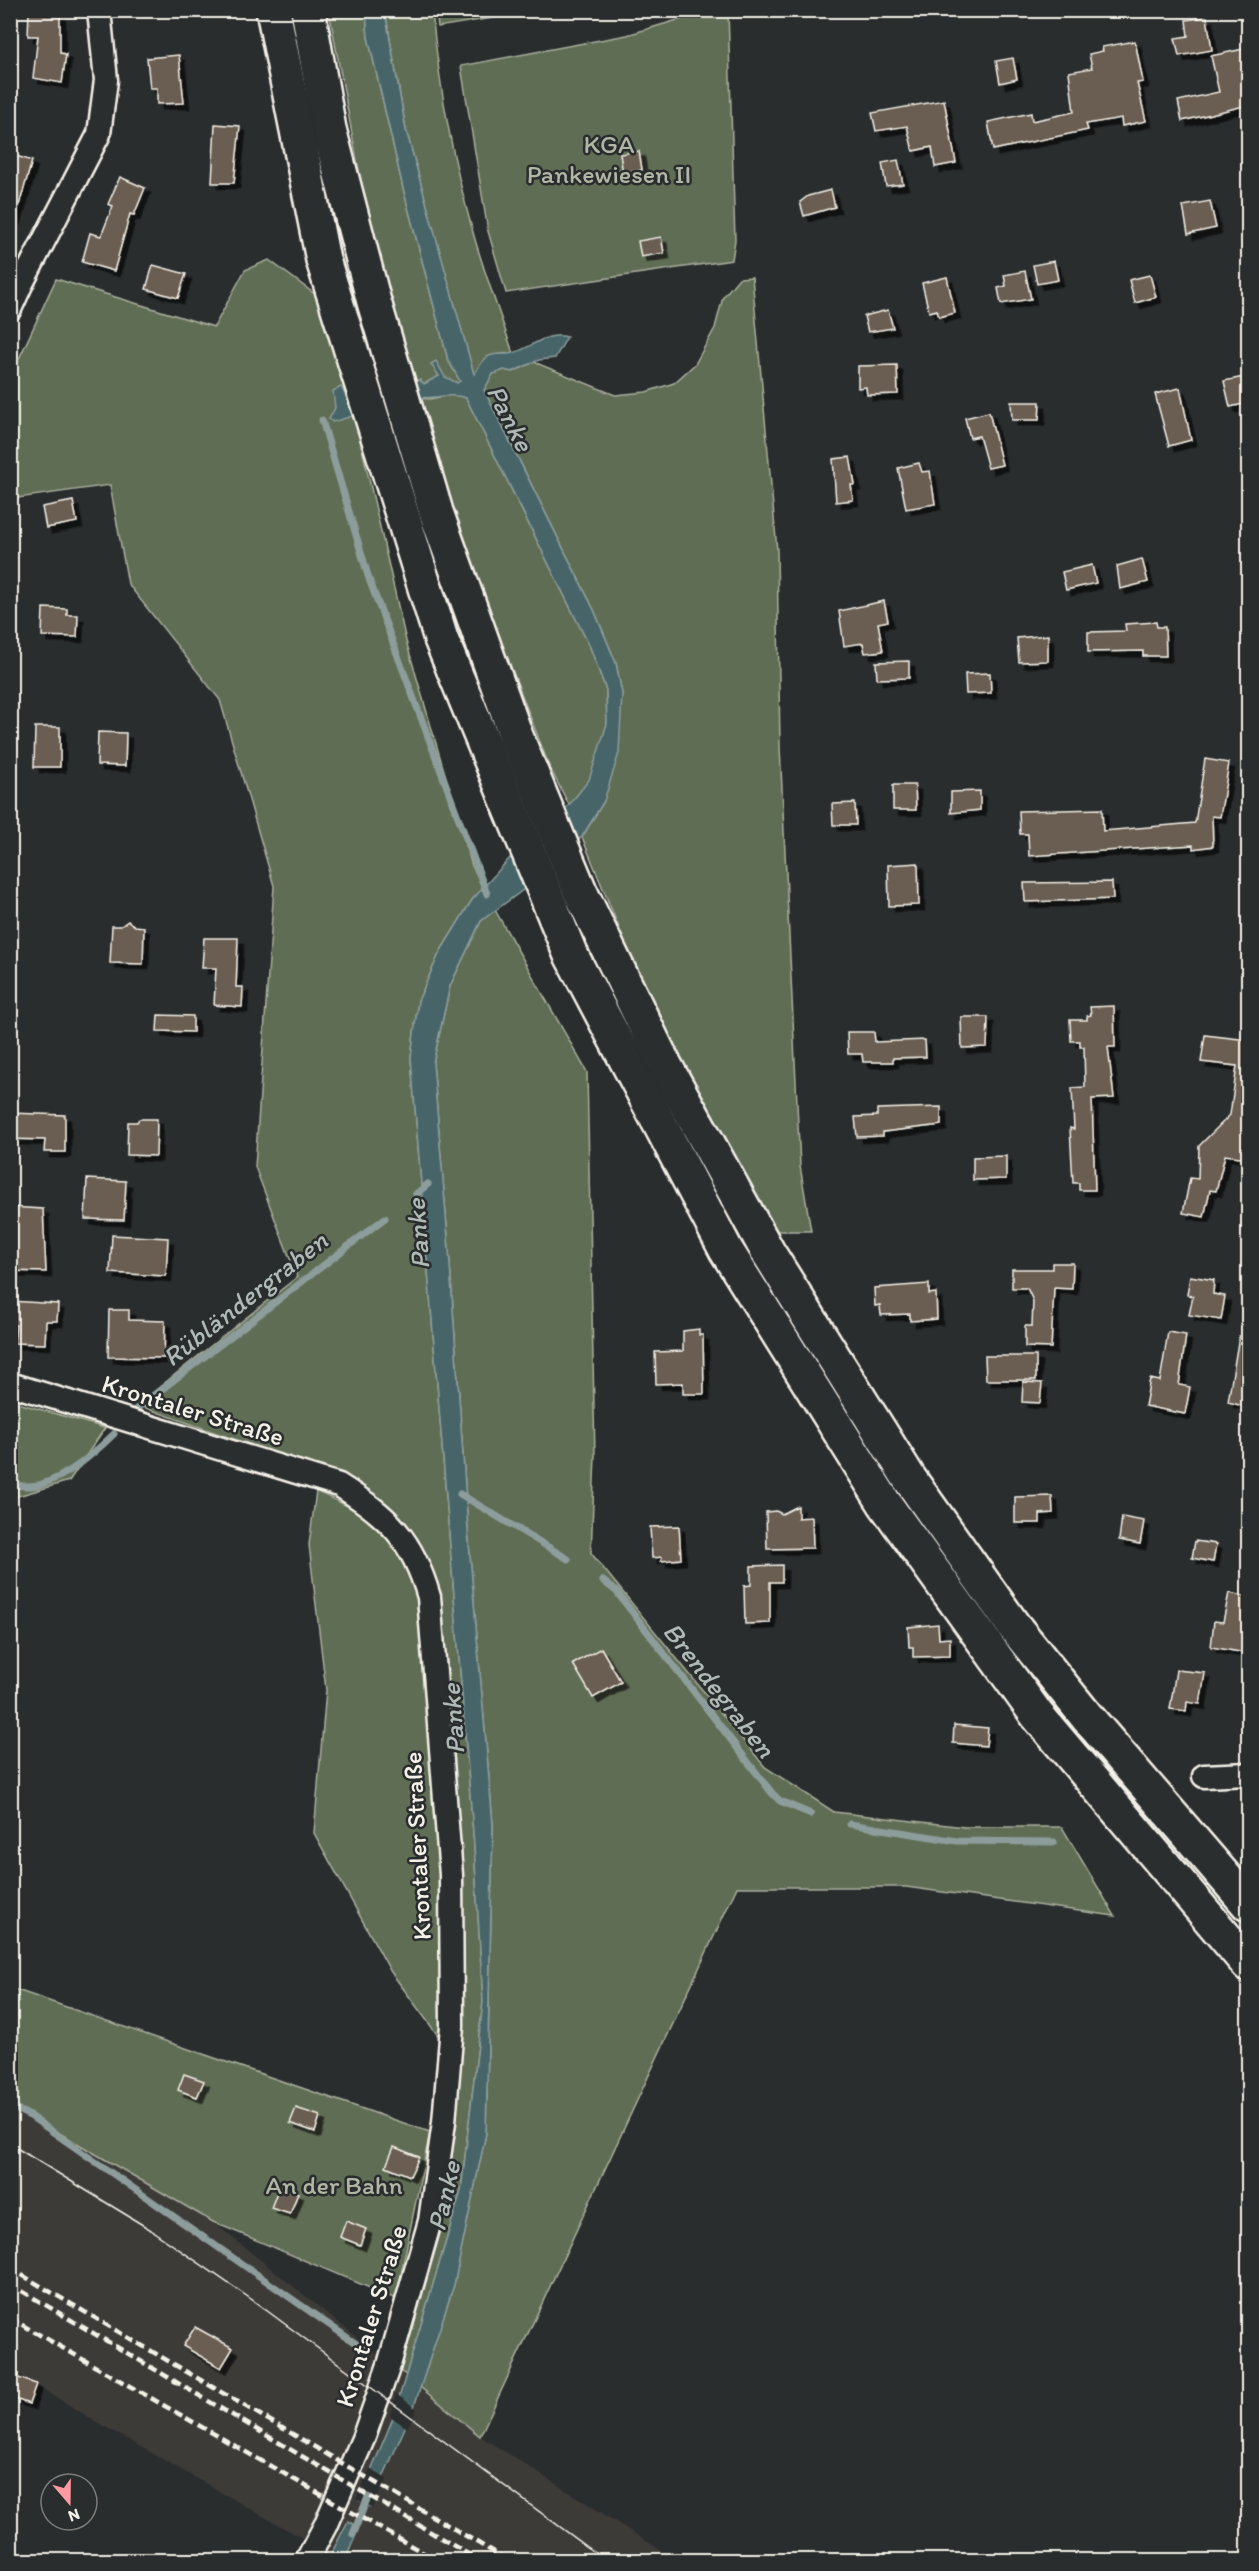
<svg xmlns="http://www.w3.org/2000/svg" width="1259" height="2571" font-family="Itim,sans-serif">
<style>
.built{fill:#3d3b38}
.green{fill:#606d54;stroke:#aaaf9e;stroke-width:1.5}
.water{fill:#476569;stroke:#8c9d9c;stroke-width:1.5}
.pier{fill:#2a2d2e}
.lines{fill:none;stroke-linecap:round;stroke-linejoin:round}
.stream{stroke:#8c9d9c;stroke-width:7}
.building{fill:#6a5d51;stroke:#f4f1e8;stroke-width:1.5;filter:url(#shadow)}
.minor-casing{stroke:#f4f1e8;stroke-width:27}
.motorway-casing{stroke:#f4f1e8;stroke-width:38}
.minor{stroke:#2a2d2e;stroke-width:22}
.motorway{stroke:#2a2d2e;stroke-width:33}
.tram{stroke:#f4f1e8;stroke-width:1.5}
.rail{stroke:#f4f1e8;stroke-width:4.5;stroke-dasharray:9 4.5;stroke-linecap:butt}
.labels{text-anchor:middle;stroke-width:5;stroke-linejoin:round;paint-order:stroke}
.park-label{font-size:26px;fill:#b1b6a5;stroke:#2a2d2e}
.street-label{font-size:26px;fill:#f4f1e8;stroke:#2a2d2e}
.water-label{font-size:27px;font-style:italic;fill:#afb9b5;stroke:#2a2d2e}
</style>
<defs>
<filter id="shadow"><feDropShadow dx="5.5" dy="5.5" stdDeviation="0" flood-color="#0009"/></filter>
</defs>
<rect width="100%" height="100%" fill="#2a2d2e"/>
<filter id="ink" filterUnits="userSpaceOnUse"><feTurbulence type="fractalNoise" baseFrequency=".0167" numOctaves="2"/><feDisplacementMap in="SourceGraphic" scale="12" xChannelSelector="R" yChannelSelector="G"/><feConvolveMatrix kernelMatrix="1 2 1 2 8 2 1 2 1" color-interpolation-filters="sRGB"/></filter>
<g filter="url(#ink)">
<path class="built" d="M11 2105 213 2222 480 2436 676 2560H341L102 2425 11 2370Z"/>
<g class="green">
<path d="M436 10H535V11L438 27Z"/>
<path d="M329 11H366L368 37 403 188 448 360 460 381 457 383 439 376 424 384 420 380 414 381 370 230Z"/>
<path d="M385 11H432C439 86 453 162 474 236 485 275 500 314 513 353 490 355 486 355 474 375L406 130Z"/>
<path d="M708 11H728L735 240 732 260 506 293 488 231 461 66 627 35Z"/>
<path d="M269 260 324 301 356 422 406 641 472 866 484 888 472 900 440 952 418 1001 411 1058 474 1845 483 2002 461 2191 406 2375 400 2371 442 2227 456 2124 464 2029 459 1874 444 1633 435 1580 345 1478 137 1405 297 1277 255 1167 274 886 220 700 128 584 110 485 11 499V376L56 279 214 327 245 270Z"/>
<path d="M752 277 777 550 780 747 800 1166 811 1231H775L698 1092 630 955 582 837 604 801 622 694 616 663 594 610 484 390 493 374 504 370 513 372 534 362 615 395 646 392 674 383 695 364 715 328 723 297 739 278Z"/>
<path d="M456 394 466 398 590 647 606 690 607 724 590 780 569 805 550 768 455 522 419 398 429 399Z"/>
<path d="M495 910 587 1072 595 1456 591 1553 765 1767 834 1812 965 1827H1062L1115 1916 906 1887H737L480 2436 420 2387 454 2284 486 2133 493 1825 469 1544 449 1250 433 1063 450 986 481 921Z"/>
<path d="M11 1401 105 1428 69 1481 11 1498Z"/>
<path d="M316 1491 358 1511 392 1539 419 1598 431 1739 444 1955 439 2037 391 1972 314 1833 326 1690 309 1545Z"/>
<path d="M11 1988 430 2132 396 2299 213 2222 11 2105Z"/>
</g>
<g class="water">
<path d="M366 11H385L406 130 474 374C479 368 482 359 489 356 496 353 505 355 513 353 531 348 547 331 567 337L555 358 539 360 512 372 504 370 493 374 484 390 594 610 616 663 622 694 619 753 604 801 582 837 523 890 481 921 450 986 433 1063 449 1250 469 1544 493 1825 486 2133 454 2285 414 2407 370 2507 359 2500 393 2418 461 2191 483 2002 474 1845 411 1058 418 1001 440 952 472 900 509 859 569 805 589 780 607 724 606 690 590 647 466 398C448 392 433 400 415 397L333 422 329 419 335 408 333 391 341 387 347 398 420 380 424 384 439 376 431 364 436 361 445 377 457 383 460 381 448 360 403 188 368 37Z"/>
<path d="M348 2521 359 2528 345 2560H328Z"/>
</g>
<g class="pier">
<path d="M396 2394 417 2409 407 2428 390 2416Z"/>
<path d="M370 2469 387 2479 372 2508 356 2499Z"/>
</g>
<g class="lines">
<g class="stream">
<path d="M322 420 369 579 487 894"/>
<path d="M416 1194 428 1184"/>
<path d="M131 1413 385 1218"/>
<path d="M10 1486C20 1485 31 1487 39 1485 69 1476 92 1455 114 1434"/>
<path d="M460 1494 568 1559"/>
<path d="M603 1581 616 1591 772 1793 780 1801 811 1814"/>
<path d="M850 1824 957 1841 1054 1842"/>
<path d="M1247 1853H1248"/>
<path d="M10 2106 30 2116 368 2352"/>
<path d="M353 2534 368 2497"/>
</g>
</g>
<g class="building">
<path d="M29 10H60V53L66 54 62 83 33 78 38 36H28Z"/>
<path d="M1207 17 1212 50 1179 56 1175 38 1188 36 1186 20Z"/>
<path d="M1135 41 1143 82 1137 83 1146 121 1122 126 1121 118 1086 124 1088 130 993 150 988 122 1031 113 1032 121 1074 112 1069 72 1092 68 1089 54 1103 51 1102 47Z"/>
<path d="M1248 48V105L1182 121 1178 101 1219 92 1211 56Z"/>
<path d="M179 55 184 103 157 104V88H150L147 58Z"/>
<path d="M1013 58 1017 79 1000 83 996 61Z"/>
<path d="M944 100 956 163 935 167 932 147 913 151 907 126 876 131 872 113Z"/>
<path d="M215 124 240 126 234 183H212Z"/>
<path d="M639 151 642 170 623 173 620 154Z"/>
<path d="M10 154 32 161 15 219 10 218Z"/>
<path d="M898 160 903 184 886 186 882 163Z"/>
<path d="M120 177 145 188 134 215 130 214 114 271 82 262 90 233 101 236 113 206 108 204Z"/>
<path d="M831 190 835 207 804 216 800 202 808 196Z"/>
<path d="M1210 201 1216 228 1188 234 1183 206Z"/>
<path d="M661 237 664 253 641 257 638 241Z"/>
<path d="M1054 261 1058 280 1037 284 1033 265Z"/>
<path d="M153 265 186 274 178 298 146 289Z"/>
<path d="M1025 271 1031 299 1001 304 998 288 1006 286 1004 275Z"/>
<path d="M1150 275 1156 297 1135 303 1129 280Z"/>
<path d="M947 277 955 313 939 317 937 310 929 312 922 283Z"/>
<path d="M888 310 893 328 868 332 864 316Z"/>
<path d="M897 365 898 394 867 395 866 387 858 388V366Z"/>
<path d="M1244 377 1248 403 1230 407 1224 381Z"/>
<path d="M1180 388 1191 440 1169 446 1155 394Z"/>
<path d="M1011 402H1040L1039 420H1012Z"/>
<path d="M989 412 1002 465 988 468 979 436 970 438 965 418Z"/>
<path d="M850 457 855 485H851L853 500 836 502 833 459Z"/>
<path d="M919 463 922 472 930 471 935 504 906 509 898 468Z"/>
<path d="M73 501 77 522 46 528 42 507Z"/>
<path d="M1142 559 1148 582 1120 589 1117 566Z"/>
<path d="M1092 565 1096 583 1066 590 1062 572Z"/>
<path d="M884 601 888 621 878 623 883 651 865 653 863 643 844 646 839 611Z"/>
<path d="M43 608 67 609V615H78L77 637 42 636Z"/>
<path d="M1156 622 1157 627H1165L1166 656H1143V651L1088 652V632L1126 631 1125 624Z"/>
<path d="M1048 635V661L1019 662 1017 638Z"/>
<path d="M909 661V678L877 679 876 662Z"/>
<path d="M990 673 991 693 966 694 965 674Z"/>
<path d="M35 727H60V767H34Z"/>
<path d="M98 732 126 733 125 766 97 765Z"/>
<path d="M1205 759 1229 763 1220 817 1212 816 1213 846 1193 849V845L1029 856 1028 834H1020L1019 811 1102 809 1103 831 1195 823Z"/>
<path d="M893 785H915L916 810H893Z"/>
<path d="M980 791V810L951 813V792Z"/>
<path d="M855 803 856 825H833L832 804Z"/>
<path d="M918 863 919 905 889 906 888 865Z"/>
<path d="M1112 882 1113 899 1025 902 1024 883Z"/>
<path d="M128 921 135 926 144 927 143 964 110 963 112 926H121Z"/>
<path d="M204 938H238L236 987H243L242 1007 214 1005 216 968H202Z"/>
<path d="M1114 1006 1115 1047H1108L1114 1098 1092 1099 1095 1190H1079V1183H1073L1070 1128 1074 1129 1072 1088 1085 1087 1084 1047H1080V1041H1071L1070 1020H1087V1016L1091 1015 1090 1007Z"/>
<path d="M158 1015 193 1016V1032L157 1031Z"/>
<path d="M961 1017H988L987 1047 962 1048Z"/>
<path d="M847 1032H874L875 1042 925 1040 926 1057 893 1058V1062H863L862 1054H848Z"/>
<path d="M1205 1035 1248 1040V1158L1225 1155 1216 1191 1210 1190 1204 1217 1183 1213 1190 1178 1198 1179 1199 1146 1230 1115 1237 1066 1201 1062Z"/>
<path d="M941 1107V1125L883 1132V1136L857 1137 855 1117 877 1116V1109Z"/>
<path d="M10 1113 65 1115V1152H44L45 1140 10 1139Z"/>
<path d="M139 1119H157L156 1156 127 1155 128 1122H137Z"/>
<path d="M1006 1156V1179L973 1180V1157Z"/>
<path d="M87 1179 126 1181 124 1220 85 1219Z"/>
<path d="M10 1207 43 1209 46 1272 10 1271Z"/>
<path d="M112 1235 168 1238 166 1276 110 1273Z"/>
<path d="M1052 1263H1073L1072 1289 1054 1288 1051 1348 1025 1347V1326H1032L1033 1301 1027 1288H1012V1269H1052Z"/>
<path d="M1190 1276 1214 1280 1213 1294 1225 1296 1221 1320 1189 1315 1193 1296 1187 1295Z"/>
<path d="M929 1284V1294L936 1293 937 1319 910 1321V1314L881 1315 880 1305 875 1306 874 1288Z"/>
<path d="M10 1301 58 1304 57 1321H46L45 1344 14 1343 16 1325 10 1324Z"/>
<path d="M109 1310H129V1320L165 1321 164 1358 108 1357Z"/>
<path d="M699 1329V1335H703L704 1394H683V1383L656 1384 655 1352 683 1351V1331Z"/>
<path d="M1168 1332 1186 1335 1179 1385 1190 1387 1185 1414 1145 1406 1150 1379 1160 1381Z"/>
<path d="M1239 1336 1248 1337 1247 1407 1228 1402Z"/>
<path d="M985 1356H1036V1380H986Z"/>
<path d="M1023 1382 1042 1383 1040 1403 1022 1402Z"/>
<path d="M1052 1496 1053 1513 1040 1514V1523H1015V1497Z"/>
<path d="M798 1506V1518L812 1517 813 1548 767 1549 766 1512 776 1511 782 1514Z"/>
<path d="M1122 1517 1144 1521 1140 1544 1119 1540Z"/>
<path d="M679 1526 681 1559 661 1561 662 1557 652 1558 650 1527Z"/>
<path d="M1195 1541 1216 1544 1213 1562 1192 1558Z"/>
<path d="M782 1565V1582H770V1623L745 1624 744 1586 751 1585V1566Z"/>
<path d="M1229 1593 1248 1597 1246 1615H1248L1246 1653 1211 1647 1214 1621 1223 1622Z"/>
<path d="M938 1624 939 1639 950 1638V1656L913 1657V1647H909L908 1627Z"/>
<path d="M601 1648 621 1682 593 1698 573 1664Z"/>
<path d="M1176 1670 1205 1673 1200 1704 1187 1702 1186 1711 1170 1709Z"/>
<path d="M954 1725 988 1728 986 1746 953 1743Z"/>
<path d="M184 2074 204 2081 197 2097 178 2090Z"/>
<path d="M296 2108 320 2116 315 2132 290 2123Z"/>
<path d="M394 2147 419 2157 410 2176 386 2166Z"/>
<path d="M279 2187 298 2193 290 2214 271 2208Z"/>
<path d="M346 2221 366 2229 360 2245 340 2237Z"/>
<path d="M195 2327 233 2348 221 2368 183 2346Z"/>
<path d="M10 2375 36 2384 29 2404 10 2397Z"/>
</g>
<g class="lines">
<defs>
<g id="minor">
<path d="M10 309 21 285 99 134 106 80 99 10"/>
<path d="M10 1384 339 1485C389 1517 412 1538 429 1597L451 1875 452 2026 444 2122 430 2221 389 2365 363 2439 325 2526 307 2560"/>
<path d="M1204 1776 1248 1774"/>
</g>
<g id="motorway">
<path d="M273 10 323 260 441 639 570 953 726 1250 885 1504 1037 1715 1248 1964"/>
<path d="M308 10 329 129 374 302 436 512 516 736 580 891 661 1058 768 1252 909 1478 1013 1625 1087 1717 1248 1904"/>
</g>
</defs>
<use href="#minor" class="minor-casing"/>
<use href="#motorway" class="motorway-casing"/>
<use href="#minor" class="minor"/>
<use href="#motorway" class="motorway"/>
<path class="tram" d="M10 2144 151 2230 251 2299 605 2560"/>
<g class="rail">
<path d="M10 2268 507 2560"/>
<path d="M10 2284 478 2560"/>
<path d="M10 2318 436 2560"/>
</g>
</g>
</g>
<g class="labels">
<g class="park-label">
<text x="609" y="153">KGA<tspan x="609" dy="30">Pankewiesen II</tspan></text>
<text x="334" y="2194">An der Bahn</text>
</g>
<g class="street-label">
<text transform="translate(193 1410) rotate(17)" y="9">Krontaler Straße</text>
<text transform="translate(417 1846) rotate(-93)" y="9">Krontaler Straße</text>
<text transform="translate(371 2316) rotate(-73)" y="9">Krontaler Straße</text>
</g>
<g class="water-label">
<text transform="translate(510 418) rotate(63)" y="9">Panke</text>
<text transform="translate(418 1234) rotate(-94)" y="9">Panke</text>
<text transform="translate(245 1299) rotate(-38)" y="9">Rübländergraben</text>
<text transform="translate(719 1690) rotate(52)" y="9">Brendegraben</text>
<text transform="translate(453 1719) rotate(-94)" y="9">Panke</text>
<text transform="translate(444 2196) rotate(-77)" y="9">Panke</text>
</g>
</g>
<rect width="1259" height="2571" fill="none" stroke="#2a2d2e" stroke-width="36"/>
<rect x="18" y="18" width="1223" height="2535" fill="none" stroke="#f4f1e8" stroke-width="2" filter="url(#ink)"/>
<g transform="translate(69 2502) rotate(160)"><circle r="28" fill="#2a2d2e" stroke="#7b7b78" stroke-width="1.5"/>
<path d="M0-4.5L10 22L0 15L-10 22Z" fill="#ff9aa2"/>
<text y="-9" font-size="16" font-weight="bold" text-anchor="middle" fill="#f4f1e8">N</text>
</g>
</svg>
